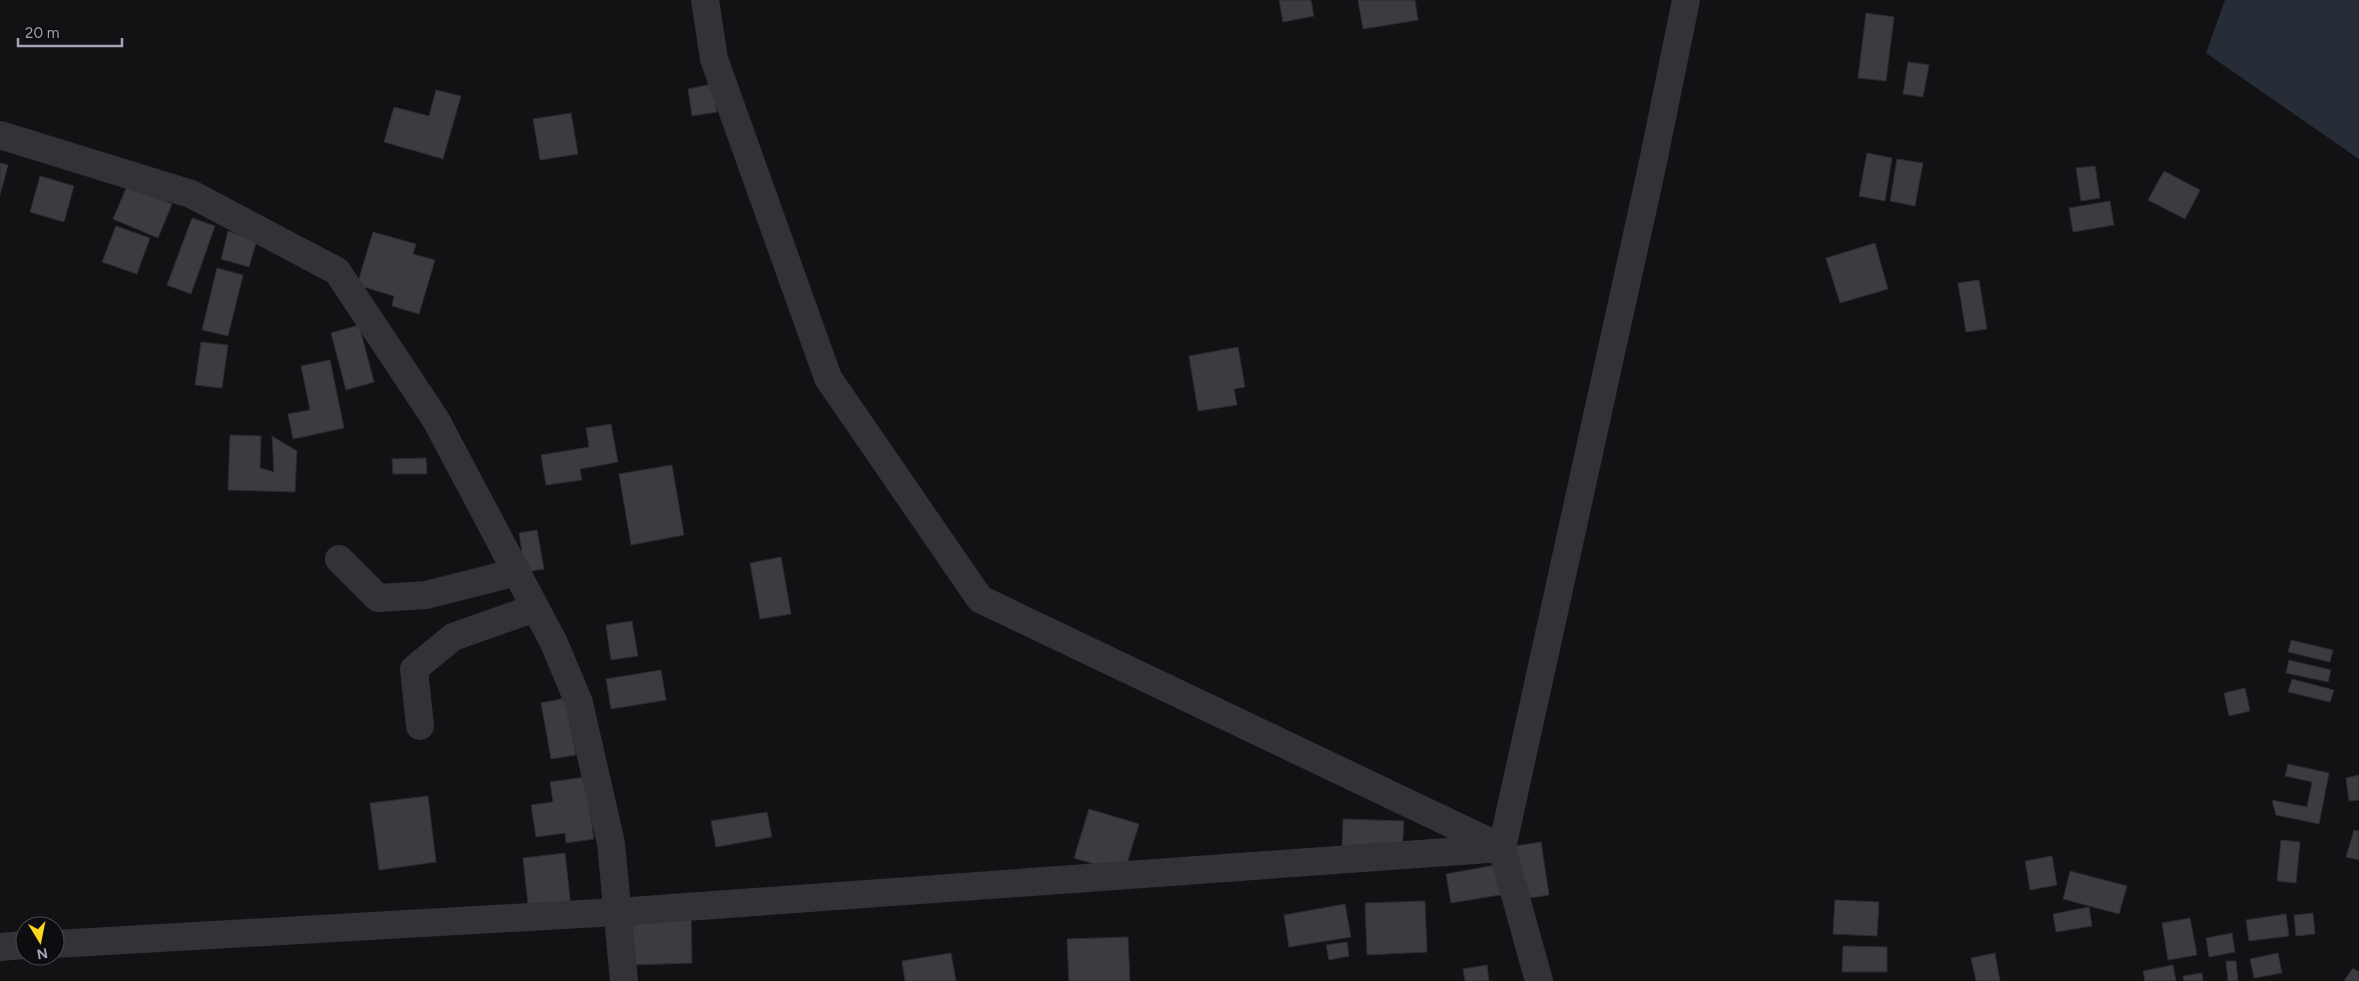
<svg xmlns="http://www.w3.org/2000/svg" width="2359" height="981" font-family="Figtree,sans-serif">
<style>
.water{fill:#272d37}
.building{fill:#3c3b41;stroke:#2c2b2f}
.lines{fill:none;stroke-linecap:round;stroke-linejoin:round}
.street{stroke:#323238;stroke-width:28}
</style>
<rect width="100%" height="100%" fill="#121113"/>
<path class="water" d="M2225 0H2359V159L2206 53Z"/>
<g class="building">
<path d="M1279 0H1311L1314 16 1283 22Z"/>
<path d="M1358 0H1415L1418 20 1363 29Z"/>
<path d="M1866 13 1894 17 1886 81 1858 78Z"/>
<path d="M1908 62 1929 65 1923 97 1903 94Z"/>
<path d="M712 84 717 112 692 116 688 89Z"/>
<path d="M436 90 461 96 443 159 384 142 394 107 429 116Z"/>
<path d="M571 113 578 154 540 160 533 119Z"/>
<path d="M1867 153 1892 158 1885 201 1859 196Z"/>
<path d="M1897 159 1923 163 1915 206 1890 201Z"/>
<path d="M0 163 8 165 0 195Z"/>
<path d="M2095 166 2100 198 2081 201 2076 168Z"/>
<path d="M2164 171 2200 190 2185 219 2148 200Z"/>
<path d="M40 176 74 186 64 222 30 212Z"/>
<path d="M127 186 172 204 158 238 113 219Z"/>
<path d="M2110 201 2114 225 2073 232 2069 208Z"/>
<path d="M192 218 215 226 191 294 167 285Z"/>
<path d="M116 226 150 238 137 274 102 262Z"/>
<path d="M228 231 257 240 249 267 221 259Z"/>
<path d="M373 232 416 244 413 254 435 260 419 314 392 306 394 296 357 285Z"/>
<path d="M1875 243 1888 289 1840 303 1826 258Z"/>
<path d="M217 268 243 275 228 336 202 330Z"/>
<path d="M1979 280 1987 329 1966 332 1958 283Z"/>
<path d="M359 325 374 382 346 390 331 333Z"/>
<path d="M201 342 228 345 222 388 195 385Z"/>
<path d="M1238 347 1245 387 1234 389 1237 405 1198 411 1189 356Z"/>
<path d="M330 360 344 428 293 439 288 414 310 410 301 366Z"/>
<path d="M611 424 618 462 580 469 582 480 546 485 541 455 589 447 586 428Z"/>
<path d="M230 435 261 436 260 468 274 472 272 436 297 451 295 492 228 490Z"/>
<path d="M426 458 427 474H393L392 459Z"/>
<path d="M672 465 684 535 631 545 619 474Z"/>
<path d="M537 530 544 569 525 572 519 533Z"/>
<path d="M781 557 791 614 760 619 750 563Z"/>
<path d="M632 621 638 656 611 660 606 625Z"/>
<path d="M2291 640 2333 650 2330 662 2288 652Z"/>
<path d="M2289 660 2331 670 2328 682 2286 673Z"/>
<path d="M661 670 666 700 611 709 606 679Z"/>
<path d="M2292 679 2334 690 2330 702 2288 692Z"/>
<path d="M2245 688 2250 711 2229 716 2224 693Z"/>
<path d="M566 698 576 755 551 759 541 703Z"/>
<path d="M2288 764 2329 773 2319 824 2276 815 2272 800 2307 807 2312 782 2285 776Z"/>
<path d="M2359 775V800L2349 801 2346 778Z"/>
<path d="M585 777 594 839 566 843 565 833 536 837 531 805 553 802 550 782Z"/>
<path d="M428 796 436 862 379 870 370 803Z"/>
<path d="M1089 809 1139 824 1124 873 1074 858Z"/>
<path d="M767 812 772 837 716 847 711 821Z"/>
<path d="M1343 819 1404 821 1402 853 1342 851Z"/>
<path d="M2354 830 2359 831V860L2346 857Z"/>
<path d="M2281 840 2300 842 2296 883 2277 881Z"/>
<path d="M1541 842 1549 895 1523 899 1515 846Z"/>
<path d="M565 853 571 908 529 914 523 858Z"/>
<path d="M2052 856 2057 885 2030 890 2025 861Z"/>
<path d="M1501 864 1506 894 1451 903 1446 874Z"/>
<path d="M2070 871 2127 886 2119 914 2063 899Z"/>
<path d="M1835 900 1879 902 1877 936 1833 934Z"/>
<path d="M1425 901 1427 952 1367 955 1365 903Z"/>
<path d="M1345 904 1351 937 1289 947 1284 915Z"/>
<path d="M2089 907 2092 926 2056 932 2053 914Z"/>
<path d="M691 911 692 963 632 965 630 914Z"/>
<path d="M2313 913 2315 934 2296 936 2294 915Z"/>
<path d="M2286 914 2289 936 2249 941 2246 920Z"/>
<path d="M2190 918 2197 955 2168 960 2162 923Z"/>
<path d="M2232 933 2235 952 2209 957 2206 938Z"/>
<path d="M1128 937 1130 981H1069L1067 939Z"/>
<path d="M1347 942 1349 956 1329 960 1326 945Z"/>
<path d="M1843 946 1887 947V972H1842Z"/>
<path d="M951 953 956 981H905L902 961Z"/>
<path d="M1995 953 2000 981H1976L1971 958Z"/>
<path d="M2278 953 2282 973 2254 978 2250 959Z"/>
<path d="M2226 961H2236L2238 981H2228Z"/>
<path d="M1487 965 1489 981H1465L1463 969Z"/>
<path d="M2173 965 2176 981H2145L2143 971Z"/>
<path d="M2353 968 2359 972V981H2344Z"/>
<path d="M2202 973 2203 981H2184L2183 976Z"/>
</g>
<g class="lines">
<g class="street">
<path d="M705 0 714 59 828 378 980 599 1500 847"/>
<path d="M0 135 191 194 337 271 436 420 554 643 579 703 611 843 624 981"/>
<path d="M339 559 378 598 426 595 517 572"/>
<path d="M420 726 414 669 453 637 535 608"/>
<path d="M55 944 617 912 1502 848"/>
<path d="M0 947 25 945"/>
<path d="M1539 981 1502 848 1653 162 1686 0"/>
</g>
</g>
<g transform="translate(40 941) rotate(170)"><circle r="24" fill="#0d0c0e" stroke="#494951"/>
<path d="M0-4L9 19L0 12L-9 19Z" fill="#fdd81f"/>
<text y="-8" font-size="14" font-weight="bold" text-anchor="middle" fill="#a2a4b5">N</text>
</g>
<path d="M18 38v8h104v-8" fill="none" stroke="#a2a4b5" stroke-width="2.5"/>
<text x="25" y="38" font-size="15" fill="#a2a4b5" stroke="#0d0c0e" stroke-width="4" paint-order="stroke">20 m</text>
</svg>
